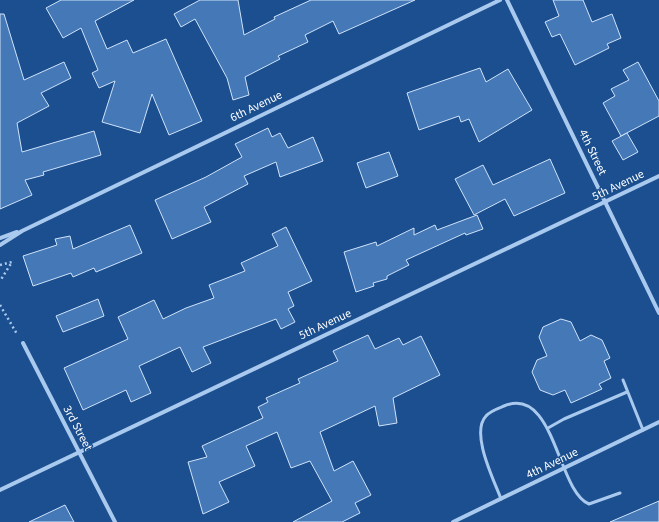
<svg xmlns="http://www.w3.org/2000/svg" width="659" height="522" font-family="'Source Sans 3',sans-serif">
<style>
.building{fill:#4478b7;stroke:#cfe3fa}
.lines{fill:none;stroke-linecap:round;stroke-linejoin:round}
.path{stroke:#a9c9ee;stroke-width:2.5;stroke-dasharray:2 3;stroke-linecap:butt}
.service{stroke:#a9c9ee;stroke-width:3}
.minor{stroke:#a9c9ee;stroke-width:4}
.labels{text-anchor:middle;stroke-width:3;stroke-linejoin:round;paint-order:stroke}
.street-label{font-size:12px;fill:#fff;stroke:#1b4f8f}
</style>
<rect width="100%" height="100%" fill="#1b4f8f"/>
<g class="building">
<path d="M61 0H134L95 21 107 49 127 40 133 53 166 39 202 121 169 135 152 94 140 133 102 122 115 81 99 88 92 73 98 70 81 28 63 38 46 8Z"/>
<path d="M200 0H238L244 35 275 19 274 17 311 0H415L339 34 333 21 305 35 308 42 278 56 280 59 245 77 249 95 233 100 227 78 195 19 181 27 174 14Z"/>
<path d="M553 0H583L592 22 612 14 621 38 607 44 609 48 575 65 560 34 552 37 545 22 559 16Z"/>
<path d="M0 14H4L24 80 64 62 71 78 41 93 49 106 17 123 22 152 94 131 101 155 43 172 44 175 25 180 32 195 0 209Z"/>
<path d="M638 62 659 101V116L621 136 603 103 615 96 611 89 629 80 623 70Z"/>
<path d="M480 68 486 82 508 69 532 110 479 142 469 119 461 122 459 116 419 130 407 93Z"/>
<path d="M268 128 272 137 280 133 288 148 313 137 323 161 280 177 276 162 244 176 248 184 204 207 211 222 172 239 155 200 206 177 242 157 235 144Z"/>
<path d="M627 133 638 152 623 160 612 141Z"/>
<path d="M389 152 398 176 366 188 357 163Z"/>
<path d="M550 159 565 193 514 216 505 199 474 215 455 179 483 165 493 185Z"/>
<path d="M477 215 483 229 466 235 465 233 406 260 409 265 387 276V279L373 283 374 286 356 292 344 252 376 242 377 246 414 228V235L435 225 437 230Z"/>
<path d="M130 225 142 253 96 272 94 268 73 277 71 273 33 286 23 256 57 245 55 239 70 236 73 249Z"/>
<path d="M286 227 312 281 288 292 294 306 288 309 295 322 281 329 276 319 203 347 211 363 192 372 180 347 139 366 151 393 131 402 126 390 83 410 64 368 128 339 118 317 154 300 163 319 186 308 214 298 209 285 245 271 241 263 278 246 272 234Z"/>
<path d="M98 299 104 316 63 332 56 316Z"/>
<path d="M561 319 571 322 580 341 591 335 602 340 610 358 604 361 611 378 599 384 602 389 571 403 565 390 553 395 540 390 532 372 537 360 547 356 539 337 543 327Z"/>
<path d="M368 335 375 349 399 338 403 345 421 336 440 375 393 398 397 423 379 426 375 406 320 432 334 471 353 461 371 495 355 503 360 513 342 522H293L332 501 310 461 291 468 277 432 246 446 255 466 219 482 229 502 203 514 188 462 207 457 202 446 263 418 258 407 268 402 266 398 300 383 298 379 338 361 333 351Z"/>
<path d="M659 501V522H610Z"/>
<path d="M65 505 74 522H29Z"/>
</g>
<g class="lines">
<g class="path">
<path d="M0 265 12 262 0 281"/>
<path d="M0 305 17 334"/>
</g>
<g class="service">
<path d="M623 380 643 430"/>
<path d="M548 428 564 419 627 392"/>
<path d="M501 499C494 480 470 433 486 416 490 411 499 408 504 406 555 385 557 491 589 504L620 493"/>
</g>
<g class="minor">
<path d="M507 0 659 313"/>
<path d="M0 238 17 232"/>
<path d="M0 245 22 231 500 0"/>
<path d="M23 343 115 522"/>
<path d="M0 490 659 176"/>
<path d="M453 522 659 422"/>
</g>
</g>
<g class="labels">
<g class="street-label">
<text transform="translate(256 106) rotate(-26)" y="4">6th Avenue</text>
<text transform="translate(593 152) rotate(64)" y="4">4th Street</text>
<text transform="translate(618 185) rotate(-26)" y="4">5th Avenue</text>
<text transform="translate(325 324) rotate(-25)" y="4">5th Avenue</text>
<text transform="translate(78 428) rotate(62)" y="4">3rd Street</text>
<text transform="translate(552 463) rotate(-26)" y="4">4th Avenue</text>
</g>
</g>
</svg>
